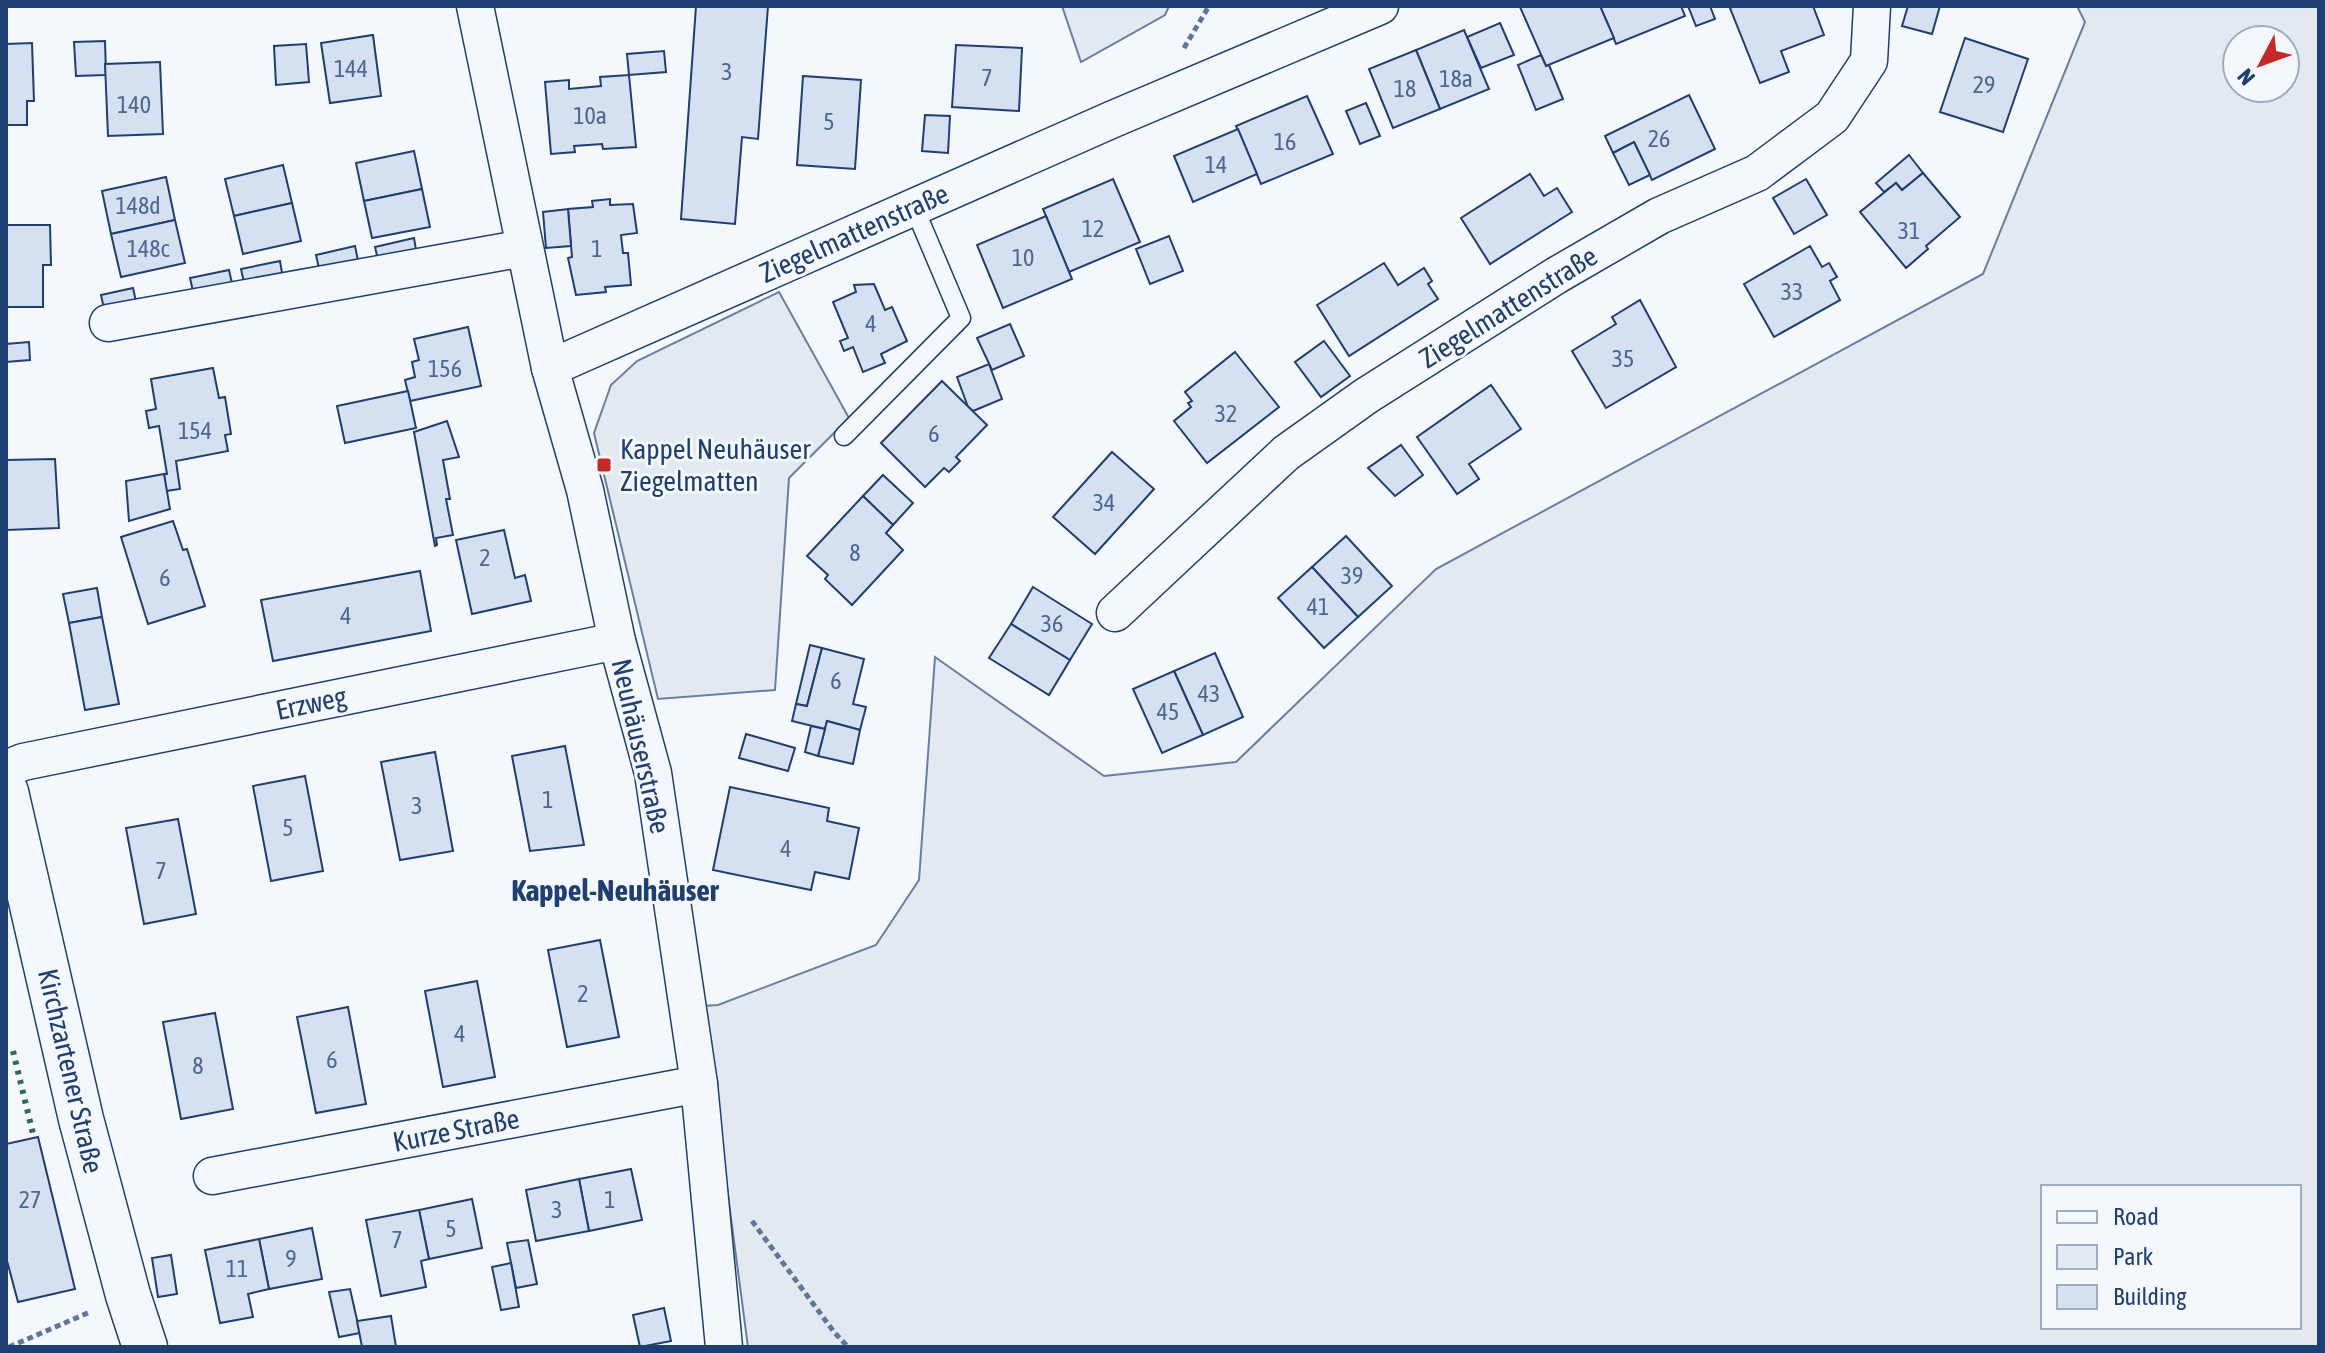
<svg xmlns="http://www.w3.org/2000/svg" width="2325" height="1353" font-family="'Asap Condensed',sans-serif">
<style>
.green{fill:#e3e9f0;stroke:#687fa3;stroke-width:2;fill-rule:evenodd}
.building{fill:#d5e0f0;stroke:#1d3f73;stroke-width:2}
.lines{fill:none;stroke-linecap:round;stroke-linejoin:round}
.lane-casing{stroke:#1d3f73;stroke-width:21}
.street-casing{stroke:#1d3f73;stroke-width:39}
.secondary-casing{stroke:#1d3f73;stroke-width:47}
.path{stroke:#5e769c;stroke-width:5;stroke-dasharray:6 4;stroke-linecap:butt}
.lane{stroke:#f4f7fb;stroke-width:18}
.street{stroke:#f4f7fb;stroke-width:36}
.secondary{stroke:#f4f7fb;stroke-width:44}
.hedge{stroke:#2c6c60;stroke-width:6;stroke-dasharray:4 6;stroke-linecap:butt}
.poi-dot{fill:#c62828;stroke:#f4f7fb;stroke-width:3}
.labels{text-anchor:middle;stroke-width:6;stroke-linejoin:round;paint-order:stroke}
.number-label{font-size:24px;fill:#4b6792}
.street-label{font-size:28px;fill:#1d3f73;stroke:#f4f7fb}
.poi-label{font-size:28px;fill:#1d3f73;stroke:#f4f7fb;text-anchor:start}
.neighbourhood-label{font-size:30px;font-weight:bold;fill:#1d3f73;stroke:#f4f7fb}
</style>
<rect width="100%" height="100%" fill="#f4f7fb"/>
<g class="green">
<path d="M1062 6H1169L1165 15 1081 62Z"/>
<path d="M2077 6H2319V1347H748L703 1006 718 1005 876 945 919 880 935 657 1104 776 1236 762 1436 569 1983 274 2085 22ZM2237 40H2285V88H2237ZM2043 1187H2299V1327H2043Z"/>
<path d="M779 292 849 418 789 478 775 690 658 699 594 433 611 385 637 361Z"/>
</g>
<g class="building">
<path d="M696 6H768L758 139 742 137 735 224 681 219Z"/>
<path d="M1600 6H1681L1685 16 1616 44Z"/>
<path d="M1600 6 1614 38 1546 66 1520 7Z"/>
<path d="M1688 6H1710L1715 19 1696 26Z"/>
<path d="M1734 6H1813L1824 35 1781 51 1789 72 1760 83 1730 8Z"/>
<path d="M1908 6H1940L1932 34 1902 26Z"/>
<path d="M1500 23 1514 55 1481 68 1467 37Z"/>
<path d="M1464 30 1489 89 1440 109 1416 50Z"/>
<path d="M373 35 381 96 330 103 321 43Z"/>
<path d="M1965 38 2028 59 2003 132 1940 112Z"/>
<path d="M105 41 106 75 76 76 74 42Z"/>
<path d="M32 43 34 101H27V125H6V44Z"/>
<path d="M306 44 309 82 276 85 274 46Z"/>
<path d="M956 45 1022 48 1019 111 952 107Z"/>
<path d="M1416 50 1440 109 1393 128 1369 69Z"/>
<path d="M664 51 666 72 629 75 627 54Z"/>
<path d="M1541 55 1546 66 1549 65 1563 99 1536 110 1518 65Z"/>
<path d="M160 62 163 134 108 136 105 64Z"/>
<path d="M629 75 636 147 603 149 602 144 574 146 575 152 551 154 545 82 569 80V89L601 86 600 77Z"/>
<path d="M803 76 861 80 855 169 797 165Z"/>
<path d="M1689 95 1715 149 1652 180 1634 142 1613 153 1605 136Z"/>
<path d="M1307 96 1333 154 1261 184 1236 126Z"/>
<path d="M1366 103 1380 136 1360 144 1346 111Z"/>
<path d="M925 115 950 116 948 153 922 151Z"/>
<path d="M1238 129 1257 174 1193 202 1174 156Z"/>
<path d="M1634 142 1650 175 1629 185 1613 153Z"/>
<path d="M414 151 422 189 364 201 356 163Z"/>
<path d="M1909 155 1923 173 1902 190 1896 183 1884 192 1876 183Z"/>
<path d="M283 165 292 203 234 216 225 179Z"/>
<path d="M1923 173 1960 217 1926 246 1928 249 1906 268 1860 212 1896 183 1902 190Z"/>
<path d="M1530 174 1544 196 1557 188 1572 212 1490 264 1461 218Z"/>
<path d="M166 177 175 220 111 234 102 191Z"/>
<path d="M1113 179 1140 242 1069 272 1043 209Z"/>
<path d="M1806 179 1827 215 1794 234 1773 198Z"/>
<path d="M422 189 430 227 372 238 364 201Z"/>
<path d="M610 199V205L633 204 637 233 621 235 623 253H628L631 285 605 287 606 292 576 295 568 258 572 257 568 209 593 207 592 201Z"/>
<path d="M292 203 301 241 243 254 234 216Z"/>
<path d="M568 209 571 246 546 248 543 212Z"/>
<path d="M1046 216 1072 279 1003 308 977 245Z"/>
<path d="M175 220 185 263 121 277 111 234Z"/>
<path d="M6 225H50L51 265H43V307H6Z"/>
<path d="M1169 236 1183 271 1150 284 1136 249Z"/>
<path d="M414 238 417 256 379 264 375 247Z"/>
<path d="M355 246 359 265 320 273 316 255Z"/>
<path d="M1810 246 1822 267 1829 263 1837 277 1830 281 1840 300 1774 337 1744 284Z"/>
<path d="M280 261 283 279 245 287 241 269Z"/>
<path d="M1384 263 1398 285 1424 268 1432 281 1428 284 1438 299 1349 356 1317 305Z"/>
<path d="M229 270 233 288 194 296 190 278Z"/>
<path d="M874 284 885 310 892 307 907 341 881 354 885 363 863 372 853 347 844 351 840 341 848 338 833 302 856 292 854 285Z"/>
<path d="M133 288 137 306 105 313 101 295Z"/>
<path d="M1640 300 1676 367 1606 408 1572 351 1616 324 1612 317Z"/>
<path d="M1010 324 1024 356 992 370 977 338Z"/>
<path d="M468 327 481 386 410 401 405 380 415 377 412 362 419 360 414 339Z"/>
<path d="M1324 341 1350 376 1321 397 1295 362Z"/>
<path d="M29 342 30 360 6 362V344Z"/>
<path d="M1235 352 1279 407 1207 463 1174 421 1191 407 1188 403 1192 401 1185 392Z"/>
<path d="M989 364 1002 399 973 411 968 407 957 377Z"/>
<path d="M213 368 219 398 225 397 231 434 225 435 228 451 176 461 180 489 166 491 164 474H167L159 426 149 428 146 411 156 409 151 379Z"/>
<path d="M942 381 987 425 956 457 960 461 949 472 944 468 925 487 881 443Z"/>
<path d="M1491 385 1521 429 1469 464 1479 479 1457 494 1417 437Z"/>
<path d="M408 391 416 428 345 443 337 406Z"/>
<path d="M447 421 459 457 443 460 450 499H446L453 535 436 538 437 545 435 546 414 432Z"/>
<path d="M1401 445 1423 475 1395 496 1368 468Z"/>
<path d="M1112 452 1154 489 1095 554 1053 517Z"/>
<path d="M55 459 59 528 6 530V460Z"/>
<path d="M164 474 170 509 129 521 126 481Z"/>
<path d="M883 475 913 503 893 525 863 496Z"/>
<path d="M863 496 893 525 886 533 903 550 852 605 825 579 828 575 807 556Z"/>
<path d="M173 521 183 550 187 549 205 606 148 624 121 537Z"/>
<path d="M504 530 515 578 525 575 531 601 472 614 456 540Z"/>
<path d="M1346 536 1392 586 1358 617 1312 567Z"/>
<path d="M1312 567 1358 617 1324 648 1278 598Z"/>
<path d="M420 571 431 631 273 661 261 600Z"/>
<path d="M1033 587 1092 624 1070 660 1011 624Z"/>
<path d="M97 588 102 617 69 623 63 594Z"/>
<path d="M102 617 119 704 85 710 69 623Z"/>
<path d="M1011 624 1070 660 1049 695 989 658Z"/>
<path d="M810 645 822 648 807 706 796 704Z"/>
<path d="M822 648 864 659 853 704 866 707 860 730 827 721 825 729 792 721 796 704 807 706Z"/>
<path d="M1215 653 1243 717 1203 735 1174 671Z"/>
<path d="M1174 671 1203 735 1162 753 1133 689Z"/>
<path d="M827 721 860 730 853 764 818 756Z"/>
<path d="M811 726 825 729 818 756 805 752Z"/>
<path d="M746 734 795 748 788 771 739 758Z"/>
<path d="M565 746 584 845 530 851 512 756Z"/>
<path d="M435 752 453 851 400 860 381 762Z"/>
<path d="M305 776 323 871 271 881 253 786Z"/>
<path d="M730 787 829 808 827 821 859 828 849 879 815 872 811 890 713 870Z"/>
<path d="M178 819 196 914 144 924 126 828Z"/>
<path d="M600 940 619 1037 567 1047 548 950Z"/>
<path d="M477 981 495 1077 443 1087 425 991Z"/>
<path d="M348 1007 366 1104 316 1113 297 1017Z"/>
<path d="M215 1013 233 1109 181 1119 163 1022Z"/>
<path d="M38 1137 75 1289 18 1302 6 1257V1144Z"/>
<path d="M631 1169 642 1220 589 1231 579 1179Z"/>
<path d="M579 1179 589 1231 536 1241 526 1190Z"/>
<path d="M472 1199 482 1248 429 1259 419 1210Z"/>
<path d="M419 1210 429 1259 421 1261 426 1287 381 1296 366 1220Z"/>
<path d="M312 1228 322 1279 269 1289 259 1239Z"/>
<path d="M259 1239 269 1289 248 1294 253 1317 220 1323 205 1250Z"/>
<path d="M528 1240 537 1284 516 1288 507 1243Z"/>
<path d="M171 1255 177 1294 158 1297 152 1258Z"/>
<path d="M511 1263 519 1307 501 1310 492 1267Z"/>
<path d="M350 1289 360 1333 339 1337 329 1292Z"/>
<path d="M664 1308 671 1341 640 1347 633 1315Z"/>
<path d="M391 1316 396 1347H362L357 1321Z"/>
</g>
<g class="lines">
<defs>
<path id="lane" d="M844 436 961 318 914 207"/>
<g id="street">
<path d="M475 6 550 368 585 490 617 641 653 773 699 1084 724 1347"/>
<path d="M108 323 524 248"/>
<path d="M550 368 1111 120 1380 6"/>
<path d="M1115 613 1286 453 1366 396 1557 275 1659 216 1757 173 1832 117 1869 61 1872 6"/>
<path d="M6 769 23 762 617 641"/>
<path d="M212 1176 699 1084"/>
</g>
<path id="secondary" d="M6 792 81 1119 128 1295 145 1347"/>
</defs>
<use href="#lane" class="lane-casing"/>
<use href="#street" class="street-casing"/>
<use href="#secondary" class="secondary-casing"/>
<g class="path">
<path d="M1184 48 1209 6"/>
<path d="M752 1221 834 1332 848 1347"/>
<path d="M9 1347 90 1312"/>
</g>
<use href="#lane" class="lane"/>
<use href="#street" class="street"/>
<use href="#secondary" class="secondary"/>
<path class="hedge" d="M13 1051 34 1138"/>
</g>
<rect class="poi-dot" x="596" y="457" width="16" height="16" rx="4"/>
<g class="labels">
<g class="number-label">
<text x="351" y="77">144</text>
<text x="727" y="80">3</text>
<text x="987" y="86">7</text>
<text x="1456" y="87">18a</text>
<text x="1984" y="93">29</text>
<text x="1405" y="97">18</text>
<text x="134" y="113">140</text>
<text x="590" y="124">10a</text>
<text x="829" y="130">5</text>
<text x="1659" y="147">26</text>
<text x="1285" y="150">16</text>
<text x="1216" y="173">14</text>
<text x="138" y="214">148d</text>
<text x="1093" y="237">12</text>
<text x="1909" y="239">31</text>
<text x="148" y="257">148c</text>
<text x="597" y="257">1</text>
<text x="1023" y="266">10</text>
<text x="1792" y="300">33</text>
<text x="871" y="332">4</text>
<text x="1623" y="367">35</text>
<text x="445" y="377">156</text>
<text x="1226" y="422">32</text>
<text x="195" y="439">154</text>
<text x="934" y="442">6</text>
<text x="1104" y="511">34</text>
<text x="855" y="561">8</text>
<text x="485" y="566">2</text>
<text x="1352" y="584">39</text>
<text x="165" y="586">6</text>
<text x="1318" y="615">41</text>
<text x="346" y="624">4</text>
<text x="1052" y="632">36</text>
<text x="836" y="689">6</text>
<text x="1209" y="702">43</text>
<text x="1168" y="720">45</text>
<text x="548" y="808">1</text>
<text x="417" y="814">3</text>
<text x="288" y="836">5</text>
<text x="786" y="857">4</text>
<text x="161" y="879">7</text>
<text x="583" y="1002">2</text>
<text x="460" y="1042">4</text>
<text x="332" y="1068">6</text>
<text x="198" y="1074">8</text>
<text x="30" y="1208">27</text>
<text x="610" y="1208">1</text>
<text x="557" y="1218">3</text>
<text x="451" y="1237">5</text>
<text x="397" y="1248">7</text>
<text x="291" y="1267">9</text>
<text x="237" y="1277">11</text>
</g>
<g class="street-label">
<text transform="translate(854 233) rotate(-24)" y="10">Ziegelmattenstraße</text>
<text transform="translate(1508 307) rotate(-32)" y="10">Ziegelmattenstraße</text>
<text transform="translate(311 703) rotate(-12)" y="10">Erzweg</text>
<text transform="translate(641 746) rotate(77)" y="10">Neuhäuserstraße</text>
<text transform="translate(71 1071) rotate(77)" y="10">Kirchzartener Straße</text>
<text transform="translate(456 1130) rotate(-11)" y="10">Kurze Straße</text>
</g>
<g class="poi-label">
<text x="620" y="459">Kappel Neuhäuser<tspan x="620" dy="32">Ziegelmatten</tspan></text>
</g>
<g class="neighbourhood-label">
<text x="615" y="901">Kappel-Neuhäuser</text>
</g>
</g>
<rect width="2325" height="1353" fill="none" stroke="#1d3f73" stroke-width="16"/>
<rect x="2041" y="1185" width="260" height="144" fill="#f4f7fb" stroke="#9eadc5" stroke-width="2"/>
<rect x="2057" y="1211" width="40" height="12" fill="#f4f7fb" stroke="#9eadc5" stroke-width="2"/>
<text x="2113" y="1225" font-size="24" fill="#1d3f73">Road</text>
<rect x="2057" y="1245" width="40" height="24" fill="#e3e9f0" stroke="#9eadc5" stroke-width="2"/>
<text x="2113" y="1265" font-size="24" fill="#1d3f73">Park</text>
<rect x="2057" y="1285" width="40" height="24" fill="#d5e0f0" stroke="#9eadc5" stroke-width="2"/>
<text x="2113" y="1305" font-size="24" fill="#1d3f73">Building</text>
<g transform="translate(2261 64) rotate(229)"><circle r="38" fill="#f4f7fb" stroke="#9eadc5" stroke-width="2"/>
<path d="M0-6L14 30L0 20L-14 30Z" fill="#c62828"/>
<text y="-12" font-size="22" font-weight="bold" text-anchor="middle" fill="#1d3f73">N</text>
</g>
</svg>
